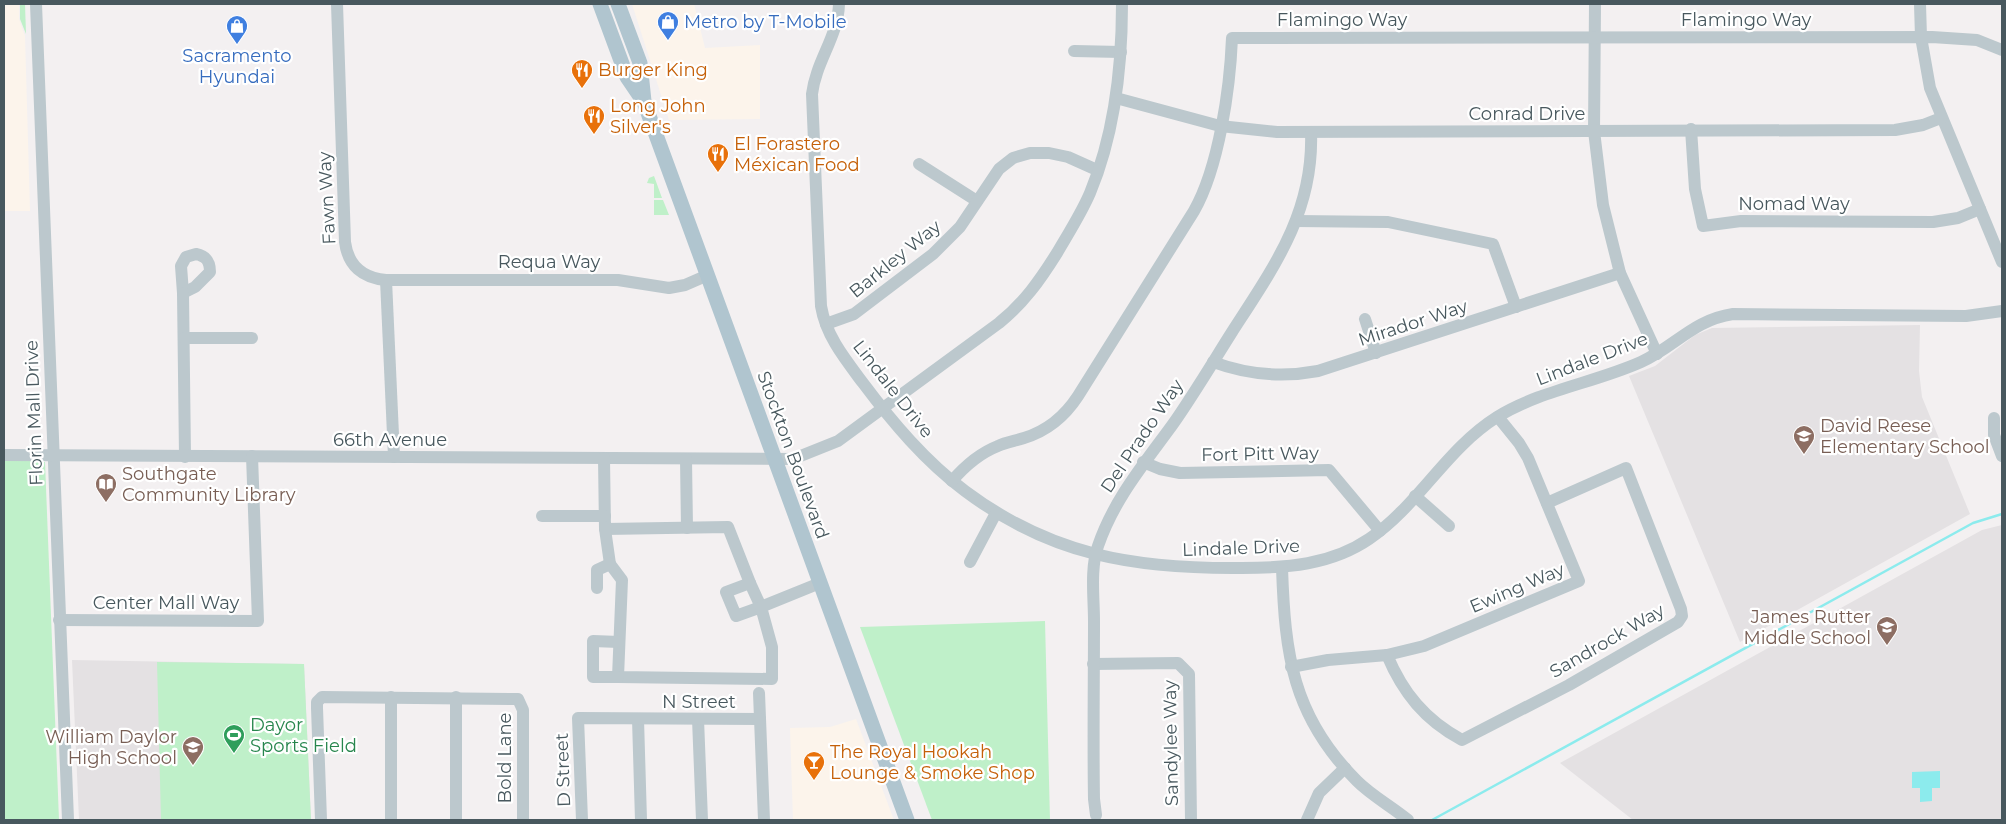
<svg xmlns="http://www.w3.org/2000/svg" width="2006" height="824" font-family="Montserrat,sans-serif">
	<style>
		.commercial { fill: #fcf4eb }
		.education { fill: #e4e1e3 }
		.green { fill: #bff0c9 }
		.water { fill: #8cebed }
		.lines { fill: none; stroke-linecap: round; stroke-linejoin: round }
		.stream { stroke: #8cebed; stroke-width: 2.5 }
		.minor { stroke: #bcc8cd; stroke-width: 12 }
		.major { stroke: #b0c5cf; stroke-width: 15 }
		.labels { text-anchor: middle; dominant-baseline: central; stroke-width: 4.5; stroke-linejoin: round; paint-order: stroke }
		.street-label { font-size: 18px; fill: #48585e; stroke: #fff }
		.shop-label { font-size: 18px; fill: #366cbe; stroke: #fff; text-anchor: start }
		.food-label { font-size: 18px; fill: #c56008; stroke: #fff; text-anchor: start }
		.education-label { font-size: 18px; fill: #785e54; stroke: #fff; text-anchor: start }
		.leisure-label { font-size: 18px; fill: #27864d; stroke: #fff; text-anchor: start }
	</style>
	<rect width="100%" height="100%" fill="#f3f0f1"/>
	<g class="commercial">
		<path d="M4,4H19V19L25,36L30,211H4Z"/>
		<path d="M632,4H694L705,48L760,45V119L669,120Z"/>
		<path d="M856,719L894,820H793L790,728L830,727Z"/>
	</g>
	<g class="education">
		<path d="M1920,325L1919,371L1922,397L1970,514L1740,642L1629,376L1655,366L1695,335L1712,328Z"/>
		<path d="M2002,525V820H1633L1560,763L1982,530Z"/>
		<path d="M72,660L304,664L311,820H79Z"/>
	</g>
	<g class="green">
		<path d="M20,4H25L26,34L20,19Z"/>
		<path d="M654,176L662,198H654V184L647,183L649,178Z"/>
		<path d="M654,200H663L669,215H654Z"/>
		<path d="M4,459L45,462L59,820H4Z"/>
		<path d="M1045,621L1050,820H932L860,627Z"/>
		<path d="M157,662L304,664L311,820H161Z"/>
	</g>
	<path class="water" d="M1940,771V788H1932V801L1920,802V788H1912V772Z"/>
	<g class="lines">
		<path class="stream" d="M1432,820L1973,523L2002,514"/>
		<g class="minor">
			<path d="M36,4L68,820"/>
			<path d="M337,4L345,242C348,266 363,278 386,280H618L669,288L685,285L708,275"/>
			<path d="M839,4C838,37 816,61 812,94L821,306C826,336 845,359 863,383C893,423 925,461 965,491C1052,556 1136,569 1242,568C1286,568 1331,565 1369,539C1418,506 1446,449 1497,417C1541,390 1594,383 1641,362C1676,346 1693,320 1733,314L1966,316L2002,311"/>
			<path d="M1595,4L1594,131L1603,205L1620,273L1657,354"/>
			<path d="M1920,4L1921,37L1930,88L2002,262"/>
			<path d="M1074,51L1121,52"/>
			<path d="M1116,98L1220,126L1277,132L1895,130L1923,125L1941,118"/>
			<path d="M1691,129L1695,189L1703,226L1741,221L1933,222L1958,218L1980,209"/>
			<path d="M919,164L977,201"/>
			<path d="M1296,221L1388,222L1493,244L1516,307"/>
			<path d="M196,254C206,256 210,261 210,272L195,287L183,293L181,266L186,257Z"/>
			<path d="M386,280L394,457"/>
			<path d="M183,293L185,457"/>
			<path d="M1365,319L1376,353"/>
			<path d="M826,324L854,314L933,254L960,227L999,169L1013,158L1030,153H1049L1068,157L1097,170"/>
			<path d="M184,338H252"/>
			<path d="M1213,362C1248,375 1281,378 1318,371L1620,273"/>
			<path d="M1994,418V435L2002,456"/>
			<path d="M4,455L793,459L838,441L999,323C1024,303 1040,280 1057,253C1068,234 1081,214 1090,193C1115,133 1122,68 1122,4"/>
			<path d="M604,458L605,529L728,527L750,583"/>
			<path d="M686,459L687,528"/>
			<path d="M1143,462L1160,469L1180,473L1329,470L1380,531"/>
			<path d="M952,481C964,467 980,453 998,446C1006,442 1015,441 1024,438C1047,431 1065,416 1078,396L1194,211C1219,167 1230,88 1232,38L1932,37L1977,40L2002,50"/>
			<path d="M1415,496L1449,526"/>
			<path d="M542,516H605"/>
			<path d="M605,529L610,564"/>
			<path d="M970,562L996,513"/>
			<path d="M1282,568C1285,654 1292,716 1357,781C1372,796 1391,806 1408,820"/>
			<path d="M750,583L761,607L736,616L726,592Z"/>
			<path d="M597,588V570L610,564L622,580L618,677L772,679V647L761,607L820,583"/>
			<path d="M59,620L258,621L252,456"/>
			<path d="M1387,655C1403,693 1425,720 1462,740L1569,685L1678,622L1682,616L1681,609L1626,468L1547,503"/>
			<path d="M1093,664L1178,663L1189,674L1191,820"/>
			<path d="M1291,667L1328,660L1387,655L1424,646L1579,581L1528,458L1519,443L1498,417"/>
			<path d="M618,677H593V641L619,642"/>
			<path d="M759,693L764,820"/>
			<path d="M638,719L641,820"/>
			<path d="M698,719L702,820"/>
			<path d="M1096,815L1094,799C1093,740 1094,681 1094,621C1094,598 1090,568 1098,546C1114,499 1144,464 1173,424C1194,394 1213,362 1232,332C1274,267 1314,212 1311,132"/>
			<path d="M321,820L317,708V702L322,697L518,699L523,710V820"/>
			<path d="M391,820V697"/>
			<path d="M456,820V697"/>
			<path d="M582,820L578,718L760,719"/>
			<path d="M1307,820L1319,793L1345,768"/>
		</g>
		<g class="major">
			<path d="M600,4L627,77L644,102L907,820"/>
			<path d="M618,4L640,63L644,101"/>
		</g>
	</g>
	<defs>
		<g id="shop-pin" transform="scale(1.125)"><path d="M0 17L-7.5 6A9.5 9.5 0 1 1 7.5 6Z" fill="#3f7fe0" stroke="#fff"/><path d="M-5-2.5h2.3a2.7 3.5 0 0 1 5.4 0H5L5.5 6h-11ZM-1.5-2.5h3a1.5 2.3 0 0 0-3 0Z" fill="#fff"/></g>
		<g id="restaurant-pin" transform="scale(1.125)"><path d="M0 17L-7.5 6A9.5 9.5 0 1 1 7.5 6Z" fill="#e8710a" stroke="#fff"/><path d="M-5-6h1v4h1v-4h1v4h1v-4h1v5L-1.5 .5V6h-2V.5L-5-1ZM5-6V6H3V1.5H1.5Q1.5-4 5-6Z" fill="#fff"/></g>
		<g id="school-pin" transform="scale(1.125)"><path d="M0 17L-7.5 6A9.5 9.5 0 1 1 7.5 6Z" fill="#8d6e63" stroke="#fff"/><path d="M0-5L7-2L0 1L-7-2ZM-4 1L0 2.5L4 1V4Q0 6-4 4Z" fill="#fff"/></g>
		<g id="library-pin" transform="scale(1.125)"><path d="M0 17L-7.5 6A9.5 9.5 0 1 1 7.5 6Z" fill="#8d6e63" stroke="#fff"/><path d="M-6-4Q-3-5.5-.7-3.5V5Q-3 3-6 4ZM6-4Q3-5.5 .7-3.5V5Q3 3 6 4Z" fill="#fff"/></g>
		<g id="stadium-pin" transform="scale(1.125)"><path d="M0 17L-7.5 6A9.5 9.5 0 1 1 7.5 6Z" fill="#2e9e5b" stroke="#fff"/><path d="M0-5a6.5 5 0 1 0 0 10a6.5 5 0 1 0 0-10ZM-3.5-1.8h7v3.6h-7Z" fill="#fff"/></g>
		<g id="bar-pin" transform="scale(1.125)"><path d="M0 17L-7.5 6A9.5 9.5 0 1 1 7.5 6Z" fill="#e8710a" stroke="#fff"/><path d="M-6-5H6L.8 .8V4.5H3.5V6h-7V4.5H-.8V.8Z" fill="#fff"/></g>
	</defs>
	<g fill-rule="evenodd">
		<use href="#shop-pin" x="668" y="22"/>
		<use href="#shop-pin" x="237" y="26"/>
		<use href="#restaurant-pin" x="582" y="70"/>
		<use href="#restaurant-pin" x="594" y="116"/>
		<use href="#restaurant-pin" x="718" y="154"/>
		<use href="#school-pin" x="1804" y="436"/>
		<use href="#library-pin" x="106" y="484"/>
		<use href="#school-pin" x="1887" y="627"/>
		<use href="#stadium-pin" x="234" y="735"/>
		<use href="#school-pin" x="193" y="747"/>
		<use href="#bar-pin" x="814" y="762"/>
	</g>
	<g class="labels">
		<g class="street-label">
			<text x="1342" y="20">Flamingo Way</text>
			<text x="1746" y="20">Flamingo Way</text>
			<text x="1527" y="114">Conrad Drive</text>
			<text transform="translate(327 198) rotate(-93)">Fawn Way</text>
			<text x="1794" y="204">Nomad Way</text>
			<text transform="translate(895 259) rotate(-39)">Barkley Way</text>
			<text x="549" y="262">Requa Way</text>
			<text transform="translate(1413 323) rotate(-18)">Mirador Way</text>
			<text transform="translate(1592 359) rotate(-21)">Lindale Drive</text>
			<text transform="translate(893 389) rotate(52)">Lindale Drive</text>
			<text transform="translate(34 413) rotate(-92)">Florin Mall Drive</text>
			<text transform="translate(1142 436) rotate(-56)">Del Prado Way</text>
			<text x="390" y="440">66th Avenue</text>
			<text transform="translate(1260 454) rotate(-1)">Fort Pitt Way</text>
			<text transform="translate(793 455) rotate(70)">Stockton Boulevard</text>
			<text transform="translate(1241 548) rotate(-2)">Lindale Drive</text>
			<text transform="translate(1517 588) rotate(-23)">Ewing Way</text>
			<text x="166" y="603">Center Mall Way</text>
			<text transform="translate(1607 641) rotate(-30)">Sandrock Way</text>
			<text x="699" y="702">N Street</text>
			<text transform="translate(1171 743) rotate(-91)">Sandylee Way</text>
			<text transform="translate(505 758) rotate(-90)">Bold Lane</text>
			<text transform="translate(563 770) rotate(-92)">D Street</text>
		</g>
		<g class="shop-label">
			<text x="684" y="22">Metro by T-Mobile</text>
			<text x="237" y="56" text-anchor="middle">Sacramento<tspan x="237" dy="21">Hyundai</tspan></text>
		</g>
		<g class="food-label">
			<text x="598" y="70">Burger King</text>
			<text x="610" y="106">Long John<tspan x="610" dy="21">Silver's</tspan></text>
			<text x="734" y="144">El Forastero<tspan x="734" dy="21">Méxican Food</tspan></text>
			<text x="830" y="752">The Royal Hookah<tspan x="830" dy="21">Lounge &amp; Smoke Shop</tspan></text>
		</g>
		<g class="education-label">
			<text x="1820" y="426">David Reese<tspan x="1820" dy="21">Elementary School</tspan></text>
			<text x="122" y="474">Southgate<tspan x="122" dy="21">Community Library</tspan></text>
			<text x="1871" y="617" text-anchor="end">James Rutter<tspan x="1871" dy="21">Middle School</tspan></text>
			<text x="177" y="737" text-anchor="end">William Daylor<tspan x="177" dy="21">High School</tspan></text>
		</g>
		<g class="leisure-label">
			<text x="250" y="725">Dayor<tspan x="250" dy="21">Sports Field</tspan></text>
		</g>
	</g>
	<rect width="2006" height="824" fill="none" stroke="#48585e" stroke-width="10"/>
</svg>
